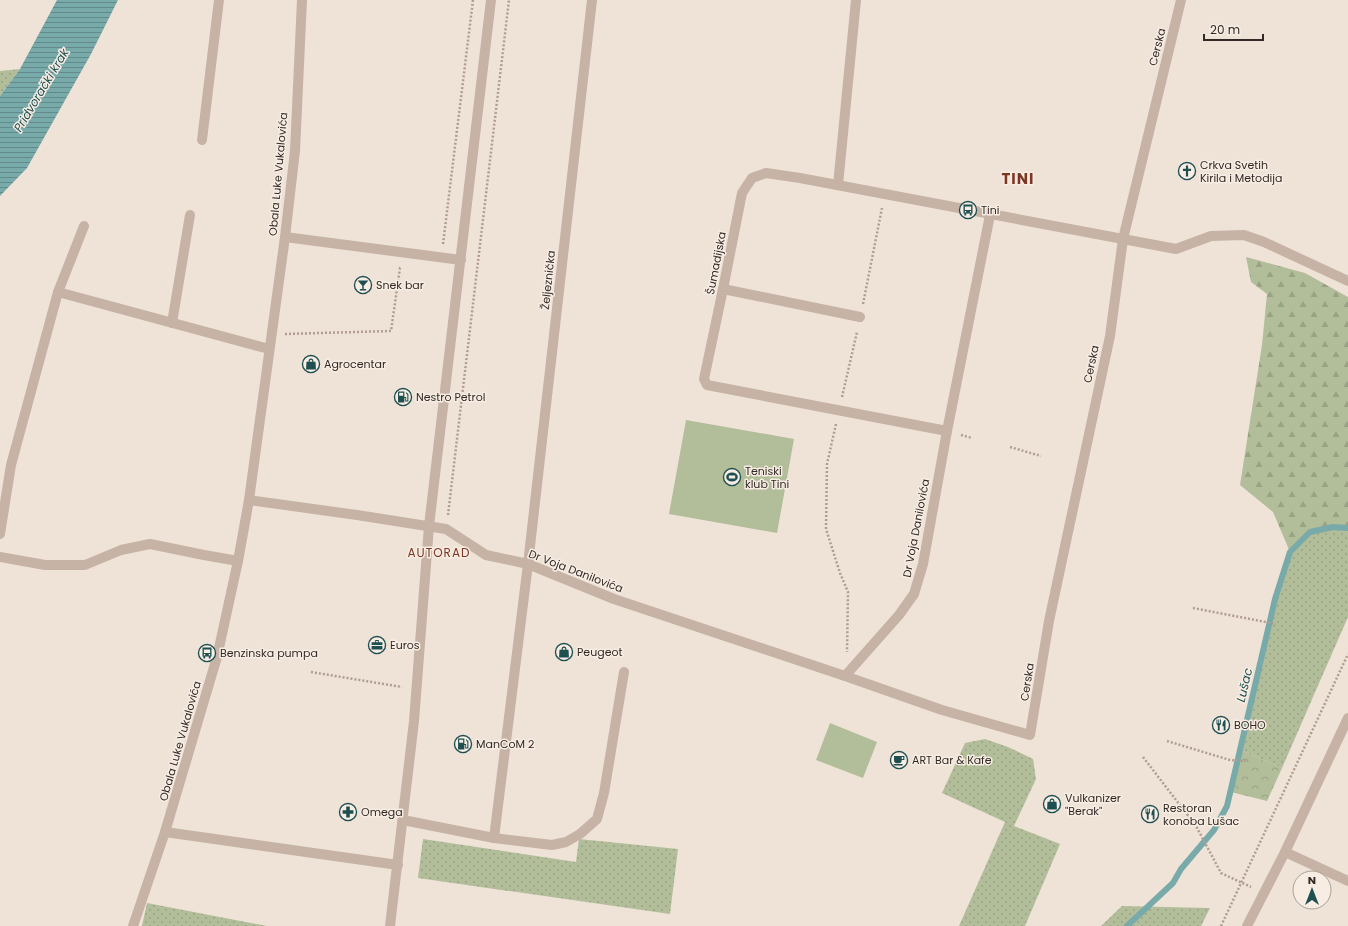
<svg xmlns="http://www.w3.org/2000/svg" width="1348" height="926" font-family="Poppins,sans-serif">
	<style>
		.grass { fill: url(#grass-dots) }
		.forest { fill: url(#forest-firs) }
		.park { fill: url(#park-crowns) }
		.pitch { fill: #b2bd99 }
		.water { fill: url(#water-rules) }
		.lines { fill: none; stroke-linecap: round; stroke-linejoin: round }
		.stream { stroke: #78aaaa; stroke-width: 6 }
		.path { stroke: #b19d8f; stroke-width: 2.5; stroke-dasharray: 2 2; stroke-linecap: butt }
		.minor { stroke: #c6b3a5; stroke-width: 10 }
		.labels { text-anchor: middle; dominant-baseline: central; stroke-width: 3; stroke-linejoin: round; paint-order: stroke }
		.street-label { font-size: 11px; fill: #322926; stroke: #f7ede3 }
		.poi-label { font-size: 11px; fill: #322926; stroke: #f7ede3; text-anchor: start }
		.water-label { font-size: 12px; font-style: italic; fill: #1e4f51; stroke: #f7ede3 }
		.neighbourhood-label { font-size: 12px; letter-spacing: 1px; fill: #7c3624; stroke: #f7ede3 }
		.district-label { font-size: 15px; font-weight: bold; letter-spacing: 1px; fill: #7c3624; stroke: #f7ede3 }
	</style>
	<defs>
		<pattern id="grass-dots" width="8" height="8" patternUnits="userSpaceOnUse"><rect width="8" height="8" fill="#b2bd99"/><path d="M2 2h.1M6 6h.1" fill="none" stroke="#9aa284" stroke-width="1.8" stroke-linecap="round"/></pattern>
		<pattern id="forest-firs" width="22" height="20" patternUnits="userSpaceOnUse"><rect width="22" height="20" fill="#b2bd99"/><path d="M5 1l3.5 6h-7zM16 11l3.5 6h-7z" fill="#9aa284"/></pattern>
		<pattern id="park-crowns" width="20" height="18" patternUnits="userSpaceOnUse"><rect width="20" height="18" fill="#b2bd99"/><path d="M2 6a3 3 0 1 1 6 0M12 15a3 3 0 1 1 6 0" fill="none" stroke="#9aa284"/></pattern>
		<pattern id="water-rules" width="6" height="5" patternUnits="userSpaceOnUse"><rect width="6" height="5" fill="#78aaaa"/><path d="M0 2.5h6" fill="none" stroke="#638a8a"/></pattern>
	</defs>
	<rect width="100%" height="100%" fill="#efe3d8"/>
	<g class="grass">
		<path d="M20,69L0,96V71Z"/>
		<path d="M1333,527L1348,528V617L1282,768L1240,750L1275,599L1290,552L1310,532Z"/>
		<path d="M985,739L1008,747L1033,759L1036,779L1014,826L1060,844L1025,926H959L1005,822L942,793L965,743Z"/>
		<path d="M423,839L576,862L579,839L678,849L670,914L418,878Z"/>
		<path d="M147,903L267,926H142Z"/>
		<path d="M1122,906L1210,908L1201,926H1101Z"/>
	</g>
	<path class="forest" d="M1246,257L1305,273L1348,297V528L1333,527L1310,532L1290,552L1273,512L1240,485L1262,345L1267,294L1251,282Z"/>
	<path class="park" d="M1240,750L1282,768L1267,801L1231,792Z"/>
	<g class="pitch">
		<path d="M686,420L794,439L777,533L669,514Z"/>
		<path d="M830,723L877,742L863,778L816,760Z"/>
	</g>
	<path class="water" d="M57,0H118L91,54L27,168L0,196V96L20,69Z"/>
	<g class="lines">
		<path class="stream" d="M1127,926L1173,883L1181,869L1214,830L1227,806L1275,599L1290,552L1310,532L1333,527L1348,528"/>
		<g class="path">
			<path d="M443,244L473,0"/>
			<path d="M863,304L882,208"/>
			<path d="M285,334L391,331L400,268H402"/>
			<path d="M842,397L857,332"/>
			<path d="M836,424L827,464L826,529L840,573L848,592L847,652"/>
			<path d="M961,435L972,438"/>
			<path d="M1010,447L1041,456"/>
			<path d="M448,515L509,0"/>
			<path d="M1193,608L1276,624"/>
			<path d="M311,672L402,687"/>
			<path d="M1167,741L1230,760L1247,761"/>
			<path d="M1143,757L1196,826L1221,873L1251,887"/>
			<path d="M1221,926L1348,654"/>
		</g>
		<g class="minor">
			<path d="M202,140L219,0"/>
			<path d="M838,185L856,0"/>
			<path d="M285,237L461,260"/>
			<path d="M723,289L860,317"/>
			<path d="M58,292L269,349"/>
			<path d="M172,323L190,215"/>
			<path d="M947,431L707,385L704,379L723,289L742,193L752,178L766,173L800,178L1176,249L1211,236L1244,235L1264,242L1348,281"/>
			<path d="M249,500L357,515L446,529L486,555L528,564L614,599L845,676L942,710L1030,735L1049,621L1110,336L1123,239L1181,0"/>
			<path d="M0,534L11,465L58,292L84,226"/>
			<path d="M0,557L45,565H85L121,550L150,544L204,555L238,561"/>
			<path d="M845,676L899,615L914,594L923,564L947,431L990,215"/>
			<path d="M403,820L494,838L552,845L566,842L580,834L597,819L604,793L624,672"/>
			<path d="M165,832L398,865"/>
			<path d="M494,838L528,564L592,0"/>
			<path d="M1285,852L1348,881"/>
			<path d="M133,926L165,832L217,657L238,561L249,500L285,237L295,151L302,0"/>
			<path d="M390,926L414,721L429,526L491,0"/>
			<path d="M1247,926L1285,852L1348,718"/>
		</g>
	</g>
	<defs>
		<g id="church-ring" transform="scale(0.9)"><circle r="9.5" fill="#f7ede3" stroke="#1e4f51" stroke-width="1.5"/><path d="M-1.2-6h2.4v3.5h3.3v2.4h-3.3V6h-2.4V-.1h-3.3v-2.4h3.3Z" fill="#1e4f51"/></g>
		<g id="bus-ring" transform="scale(0.9)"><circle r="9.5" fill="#f7ede3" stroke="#1e4f51" stroke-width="1.5"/><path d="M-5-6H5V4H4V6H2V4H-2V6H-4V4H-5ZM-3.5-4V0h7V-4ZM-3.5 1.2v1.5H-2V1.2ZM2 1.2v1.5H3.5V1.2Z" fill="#1e4f51"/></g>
		<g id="bar-ring" transform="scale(0.9)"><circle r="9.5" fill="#f7ede3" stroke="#1e4f51" stroke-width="1.5"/><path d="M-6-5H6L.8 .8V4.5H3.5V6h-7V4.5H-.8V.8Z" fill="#1e4f51"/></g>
		<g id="shop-ring" transform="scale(0.9)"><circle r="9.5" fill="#f7ede3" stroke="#1e4f51" stroke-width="1.5"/><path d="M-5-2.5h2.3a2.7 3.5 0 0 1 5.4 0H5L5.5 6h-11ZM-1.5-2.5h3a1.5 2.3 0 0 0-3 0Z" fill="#1e4f51"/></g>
		<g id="fuel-ring" transform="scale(0.9)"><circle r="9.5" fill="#f7ede3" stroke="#1e4f51" stroke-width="1.5"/><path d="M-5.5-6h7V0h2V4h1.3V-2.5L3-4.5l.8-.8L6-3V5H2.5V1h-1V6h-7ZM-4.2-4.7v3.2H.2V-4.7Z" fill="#1e4f51"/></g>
		<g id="stadium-ring" transform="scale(0.9)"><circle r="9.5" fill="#f7ede3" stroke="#1e4f51" stroke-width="1.5"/><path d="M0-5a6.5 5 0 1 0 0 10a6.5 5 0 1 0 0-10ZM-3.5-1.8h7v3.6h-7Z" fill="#1e4f51"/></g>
		<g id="office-ring" transform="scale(0.9)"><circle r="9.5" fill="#f7ede3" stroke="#1e4f51" stroke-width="1.5"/><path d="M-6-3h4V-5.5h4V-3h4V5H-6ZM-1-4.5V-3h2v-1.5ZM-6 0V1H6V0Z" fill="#1e4f51"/></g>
		<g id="restaurant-ring" transform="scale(0.9)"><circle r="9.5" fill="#f7ede3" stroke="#1e4f51" stroke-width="1.5"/><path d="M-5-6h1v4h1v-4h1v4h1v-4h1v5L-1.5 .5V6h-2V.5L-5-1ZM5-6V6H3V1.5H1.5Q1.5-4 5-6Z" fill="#1e4f51"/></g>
		<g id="cafe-ring" transform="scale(0.9)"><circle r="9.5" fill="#f7ede3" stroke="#1e4f51" stroke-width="1.5"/><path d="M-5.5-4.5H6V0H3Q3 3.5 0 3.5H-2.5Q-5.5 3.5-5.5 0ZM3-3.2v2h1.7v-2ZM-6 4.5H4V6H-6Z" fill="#1e4f51"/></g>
		<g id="pharmacy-ring" transform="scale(0.9)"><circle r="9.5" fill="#f7ede3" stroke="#1e4f51" stroke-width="1.5"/><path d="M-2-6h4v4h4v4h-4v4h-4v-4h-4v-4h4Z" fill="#1e4f51"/></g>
	</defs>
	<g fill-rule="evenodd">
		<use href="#church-ring" x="1187" y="171"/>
		<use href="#bus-ring" x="968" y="210"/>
		<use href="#bar-ring" x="363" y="285"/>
		<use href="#shop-ring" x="311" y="364"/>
		<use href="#fuel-ring" x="403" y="397"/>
		<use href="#stadium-ring" x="732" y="477"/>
		<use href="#office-ring" x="377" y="645"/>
		<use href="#shop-ring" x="564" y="652"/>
		<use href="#bus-ring" x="207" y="653"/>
		<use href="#restaurant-ring" x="1221" y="725"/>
		<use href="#fuel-ring" x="463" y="744"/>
		<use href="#cafe-ring" x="899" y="760"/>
		<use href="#shop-ring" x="1052" y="804"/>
		<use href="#pharmacy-ring" x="348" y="812"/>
		<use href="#restaurant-ring" x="1150" y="814"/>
	</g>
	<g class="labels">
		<g class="street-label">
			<text transform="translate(1157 47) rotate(-76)">Cerska</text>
			<text transform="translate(278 174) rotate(-85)">Obala Luke Vukalovića</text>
			<text transform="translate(716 263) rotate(-79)">Šumadijska</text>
			<text transform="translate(548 280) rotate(-84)">Željeznička</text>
			<text transform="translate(1091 364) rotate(-78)">Cerska</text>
			<text transform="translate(916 528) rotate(-79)">Dr Voja Danilovića</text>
			<text transform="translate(576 571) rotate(21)">Dr Voja Danilovića</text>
			<text transform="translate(1027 682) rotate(-81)">Cerska</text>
			<text transform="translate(180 741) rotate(-74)">Obala Luke Vukalovića</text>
		</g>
		<g class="poi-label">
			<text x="1200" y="165">Crkva Svetih<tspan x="1200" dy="13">Kirila i Metodija</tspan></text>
			<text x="981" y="210">Tini</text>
			<text x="376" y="285">Snek bar</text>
			<text x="324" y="364">Agrocentar</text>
			<text x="416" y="397">Nestro Petrol</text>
			<text x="745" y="471">Teniski<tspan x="745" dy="13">klub Tini</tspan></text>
			<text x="390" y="645">Euros</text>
			<text x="577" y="652">Peugeot</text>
			<text x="220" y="653">Benzinska pumpa</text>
			<text x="1234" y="725">BOHO</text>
			<text x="476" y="744">ManCoM 2</text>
			<text x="912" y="760">ART Bar &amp; Кafe</text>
			<text x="1065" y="798">Vulkanizer<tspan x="1065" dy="13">"Berak"</tspan></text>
			<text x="1163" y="808">Restoran<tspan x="1163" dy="13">konoba Lušac</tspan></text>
			<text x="361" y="812">Omega</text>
		</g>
		<g class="water-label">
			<text transform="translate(41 90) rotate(-59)">Pridvorački krak</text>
			<text transform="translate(1244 685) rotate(-77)">Lušac</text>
		</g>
		<g class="neighbourhood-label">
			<text x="439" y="552">AUTORAD</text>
		</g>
		<g class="district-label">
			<text x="1018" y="178">TINI</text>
		</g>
	</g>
	<g transform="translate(1312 890)"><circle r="19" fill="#f7ede3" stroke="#a89f97"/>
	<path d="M0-3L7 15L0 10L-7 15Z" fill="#1e4f51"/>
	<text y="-6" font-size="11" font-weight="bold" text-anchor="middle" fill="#322926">N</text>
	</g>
	<path d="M1204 34v6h59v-6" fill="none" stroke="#322926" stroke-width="2"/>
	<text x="1210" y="34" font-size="12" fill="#322926" stroke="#f7ede3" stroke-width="3" paint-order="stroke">20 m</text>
</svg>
